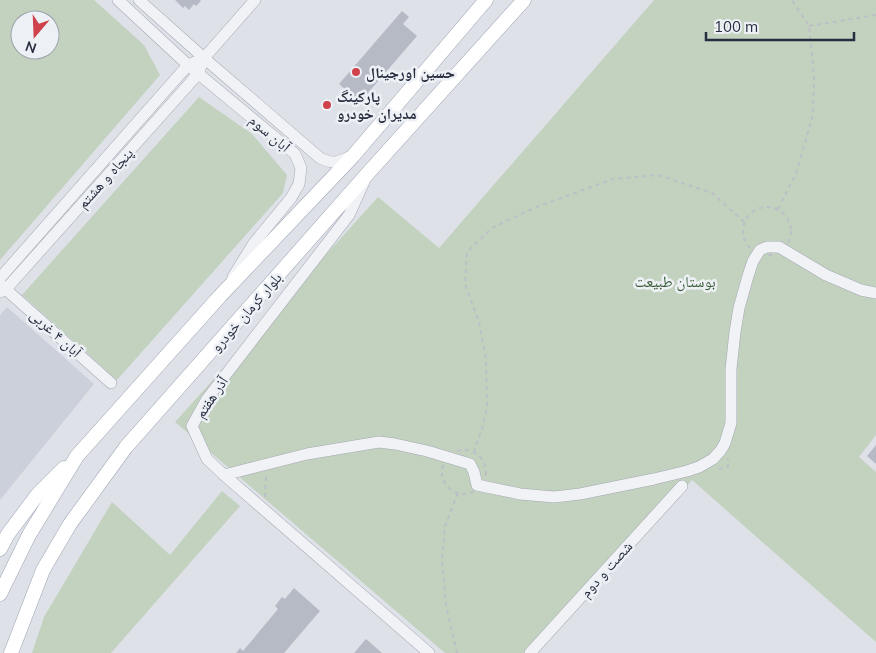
<svg xmlns="http://www.w3.org/2000/svg" width="876" height="653" font-family="Mulish,'Noto Naskh Arabic',sans-serif">
	<style>
		.built { fill: #ccd0da }
		.green { fill: #c2d2bf; fill-rule: evenodd }
		.building { fill: #b5bac5 }
		.lines { fill: none; stroke-linecap: round; stroke-linejoin: round }
		.minor-casing { stroke: #a3a8b2; stroke-width: 12 }
		.major-casing { stroke: #9da4b4; stroke-width: 15 }
		.path { stroke: #bcbfc6; stroke-width: 2; stroke-dasharray: 4 4; stroke-linecap: butt }
		.minor { stroke: #f1f2f6; stroke-width: 11 }
		.major { stroke: #fff; stroke-width: 14 }
		.poi-dot { fill: #cf414b; stroke: #edf0f5; stroke-width: 2 }
		.labels { text-anchor: middle; dominant-baseline: central; stroke-width: 5; stroke-linejoin: round; paint-order: stroke }
		.poi-label { font-size: 15px; font-weight: bold; fill: #272e3f; stroke: #edf0f5; text-anchor: start }
		.street-label { font-size: 15px; fill: #272e3f; stroke: #edf0f5 }
		.park-label { font-size: 15px; fill: #385b34; stroke: #edf0f5 }
	</style>
	<rect width="100%" height="100%" fill="#dee1e8"/>
	<path class="built" d="M7,307L94,384L0,500V315Z"/>
	<g class="green">
		<path d="M0,0H94L144,45L160,75L0,260ZM20,20H50V50H20Z"/>
		<path d="M654,0H876V435L859,457L876,472V642L692,480L538,653H445L175,422L378,197L439,248Z"/>
		<path d="M199,97L252,134L287,175L283,193L117,380L22,295Z"/>
		<path d="M222,491L240,506L111,653H32L44,617L112,502L170,555Z"/>
	</g>
	<g class="building">
		<path d="M175,0H200L201,1L196,6L194,4L189,10L185,6L183,8Z"/>
		<path d="M402,11L409,17L403,24L417,36L360,102L339,84Z"/>
		<path d="M876,445V464L867,456Z"/>
		<path d="M294,588L320,611L284,653H236L240,648L243,651L278,609L275,606L282,597L285,599Z"/>
		<path d="M366,639L382,653H354Z"/>
	</g>
	<g class="lines">
		<g class="minor-casing">
			<g id="minor">
				<path d="M118,0L188,65L295,154L301,168L299,184L291,198L254,243L233,277"/>
				<path d="M139,0L204,58L320,158C334,165 338,162 351,156"/>
				<path d="M364,182L349,215L207,399L192,426L207,459L224,475L429,653"/>
				<path d="M0,278L188,65L195,62"/>
				<path d="M1,285L111,383"/>
				<path d="M0,292L6,289L198,74L204,58L255,0"/>
				<path d="M224,475L307,454L379,442L395,444L427,451L470,464L474,472L477,485L520,494L554,497L580,494L654,479L687,471L699,467L713,459L721,450L725,443L731,423V369L735,332L739,308L748,276L753,261L760,250L767,247H779L826,275L861,290L876,293"/>
				<path d="M530,653L682,486"/>
			</g>
		</g>
		<g class="major-casing">
			<g id="major">
				<path d="M0,549L8,534L38,494L64,468"/>
				<path d="M0,594L29,535L77,456L220,296L353,156L486,0"/>
				<path d="M11,653L43,570L70,524L126,447L369,172L524,0"/>
			</g>
		</g>
		<g class="path">
			<path d="M809,26L876,15"/>
			<circle cx="767" cy="231" r="24"/>
			<path d="M778,209L796,174L813,115L814,76L809,26L792,0"/>
			<circle cx="464" cy="472" r="22"/>
			<path d="M474,452L483,426L487,407L486,359L479,322L465,284L467,252L492,228L534,208L613,179L658,175L712,193L744,222"/>
			<path d="M719,469L728,467V458"/>
			<path d="M265,497L266,475"/>
			<path d="M457,653L446,605L442,560L445,526L458,493"/>
		</g>
		<use href="#minor" class="minor"/>
		<use href="#major" class="major"/>
	</g>
	<g class="poi-dot">
		<circle cx="356" cy="72" r="5"/>
		<circle cx="327" cy="105" r="5"/>
	</g>
	<g class="labels">
		<g class="poi-label">
			<text x="366" y="72">حسین اورجینال</text>
			<text x="337" y="96">پارکینگ<tspan x="337" dy="17">مدیران خودرو</tspan></text>
		</g>
		<g class="street-label">
			<text transform="translate(270 133) rotate(40)">آبان سوم</text>
			<text transform="translate(105 178) rotate(-48)">پنجاه و هشتم</text>
			<text transform="translate(246 312) rotate(-49)">بلوار کرمان خودرو</text>
			<text transform="translate(56 333) rotate(42)">آبان ۴ غربی</text>
			<text transform="translate(211 397) rotate(-56)">آذر هفتم</text>
			<text transform="translate(606 569) rotate(-48)">شصت و دوم</text>
		</g>
		<g class="park-label">
			<text x="675" y="281">بوستان طبیعت</text>
		</g>
	</g>
	<g transform="translate(35 35) rotate(199)"><circle r="24" fill="#edf0f5" stroke="#9ea2ac"/>
	<path d="M0-4L9 19L0 12L-9 19Z" fill="#cf414b"/>
	<text y="-8" font-size="14" font-weight="bold" text-anchor="middle" fill="#272e3f">N</text>
	</g>
	<path d="M706 32v8h148v-8" fill="none" stroke="#272e3f" stroke-width="2.5"/>
	<text x="714" y="32" font-size="15" fill="#272e3f" stroke="#edf0f5" stroke-width="4" paint-order="stroke">100 m</text>
</svg>
